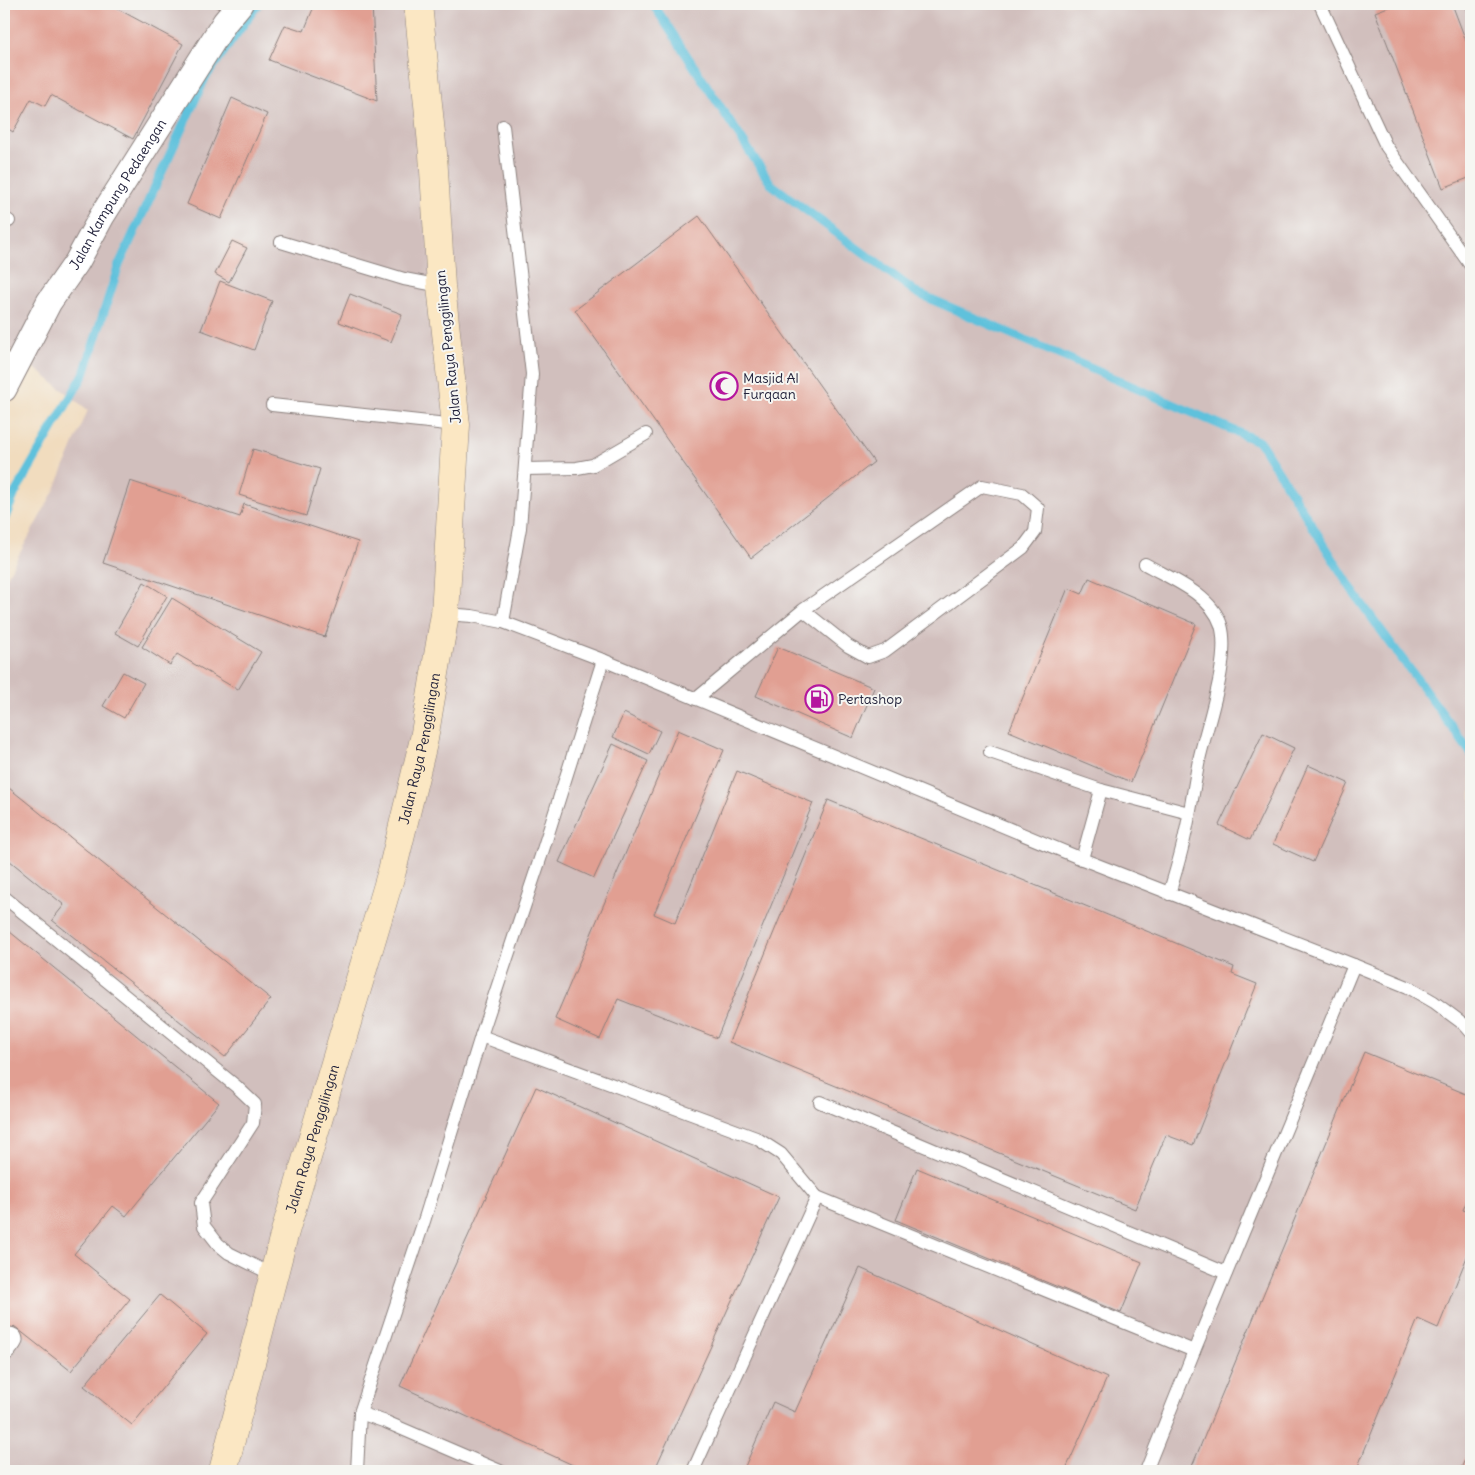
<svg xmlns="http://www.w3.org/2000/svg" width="1475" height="1475" font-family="Delius,sans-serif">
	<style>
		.industrial { fill: #d1bfbd }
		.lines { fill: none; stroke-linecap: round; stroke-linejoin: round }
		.stream { stroke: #5ec1dc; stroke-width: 9 }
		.building { fill: #e19f92 }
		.lane-casing { stroke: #8a7f7c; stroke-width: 14 }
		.street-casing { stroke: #8a7f7c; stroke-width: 27 }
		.secondary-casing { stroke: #8a7f7c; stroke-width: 29 }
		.lane { stroke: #fff; stroke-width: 12 }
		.street { stroke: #fff; stroke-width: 25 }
		.secondary { stroke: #fbe7c3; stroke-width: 28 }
		.labels { text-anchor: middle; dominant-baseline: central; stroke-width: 4; stroke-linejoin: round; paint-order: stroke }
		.street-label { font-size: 14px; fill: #22223b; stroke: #f6f6f2 }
		.poi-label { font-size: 14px; fill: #22223b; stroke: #f6f6f2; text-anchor: start }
	</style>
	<rect width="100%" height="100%" fill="#f6f6f2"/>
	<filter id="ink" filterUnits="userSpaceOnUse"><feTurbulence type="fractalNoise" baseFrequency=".02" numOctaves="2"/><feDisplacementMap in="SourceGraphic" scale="10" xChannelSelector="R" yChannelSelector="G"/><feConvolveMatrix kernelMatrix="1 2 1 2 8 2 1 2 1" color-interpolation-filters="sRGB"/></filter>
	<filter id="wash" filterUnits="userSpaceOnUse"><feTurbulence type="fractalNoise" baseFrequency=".0096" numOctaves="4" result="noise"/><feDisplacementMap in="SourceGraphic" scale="20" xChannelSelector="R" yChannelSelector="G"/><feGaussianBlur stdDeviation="1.12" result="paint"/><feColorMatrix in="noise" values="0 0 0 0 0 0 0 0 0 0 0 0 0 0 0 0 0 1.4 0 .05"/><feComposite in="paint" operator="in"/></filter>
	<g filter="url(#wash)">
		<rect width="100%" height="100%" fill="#f1dcbe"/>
		<path class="industrial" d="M4,4H1471V1471H4V582L55,489L88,410L4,344Z"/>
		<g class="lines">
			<g class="stream">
				<path d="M653,4L771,184L917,293L1260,442L1356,596L1471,753"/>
				<path d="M4,520L15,493L84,374L119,265L205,78L258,4"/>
			</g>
		</g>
		<g id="blocks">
			<g class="building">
				<path d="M4,4H119L116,8L183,44L133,139L51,95L45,106L31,99L13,132L4,126Z"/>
				<path d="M210,4H232L227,13Z"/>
				<path d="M315,4H372L377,101L269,60L285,25L304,31Z"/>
				<path d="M1396,4H1452L1471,54V177L1443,188L1375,12Z"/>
				<path d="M1465,4H1471V21Z"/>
				<path d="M232,98L267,114L221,219L187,204Z"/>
				<path d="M699,216L874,462L751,558L575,310Z"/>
				<path d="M232,241L247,248L229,282L215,274Z"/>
				<path d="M220,281L272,301L254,350L201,330Z"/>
				<path d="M350,294L402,314L391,342L339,322Z"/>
				<path d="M253,449L320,469L306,516L239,495Z"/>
				<path d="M130,481L240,517L244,504L358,542L325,637L103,563Z"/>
				<path d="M1089,578L1196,624L1131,782L1009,731L1068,588L1082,594Z"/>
				<path d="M144,582L167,596L138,646L115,633Z"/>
				<path d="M172,598L261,652L238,690L177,654L170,665L142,647Z"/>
				<path d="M778,647L874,688L853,738L756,696Z"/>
				<path d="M123,672L144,683L124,718L103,706Z"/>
				<path d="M624,713L660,731L649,754L613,737Z"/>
				<path d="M678,730L724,750L654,914L675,923L737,771L813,803L717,1038L618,999L600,1039L555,1019Z"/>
				<path d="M1263,733L1294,748L1250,840L1219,825Z"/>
				<path d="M613,744L648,761L594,878L559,862Z"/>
				<path d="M1308,765L1348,783L1313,862L1273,844Z"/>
				<path d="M4,784L271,999L225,1057L52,920L64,905L4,856Z"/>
				<path d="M828,800L1234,967L1232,974L1257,984L1193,1145L1166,1135L1135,1209L729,1042Z"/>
				<path d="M4,927L219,1103L126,1216L113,1206L74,1254L130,1299L71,1371L14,1326L4,1339Z"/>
				<path d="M1364,1052L1471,1096V1190L1463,1210L1471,1213V1247L1438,1328L1418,1319L1356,1471H1190Z"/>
				<path d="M536,1087L779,1197L654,1471H586L400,1386Z"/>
				<path d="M917,1168L1142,1262L1121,1313L896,1220Z"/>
				<path d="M860,1268L1107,1378L1065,1471H743L773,1402L795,1412Z"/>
				<path d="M160,1295L207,1334L132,1425L84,1386Z"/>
				<path d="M1471,1445V1471H1460Z"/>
			</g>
		</g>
	</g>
	<g filter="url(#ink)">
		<use href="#blocks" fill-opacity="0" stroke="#8a7f7c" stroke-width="1"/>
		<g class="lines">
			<g class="lane-casing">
				<g id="lane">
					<path d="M1320,4L1386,146L1471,266"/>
					<path d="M4,218L9,221"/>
					<path d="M281,242L404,279L441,286"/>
					<path d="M272,405L456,425"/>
					<path d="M525,469L577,468L593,465L646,434"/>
					<path d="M1145,564C1171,579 1211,594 1221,625C1231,659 1207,724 1199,760C1194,785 1191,810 1185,835C1181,855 1175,874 1169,894"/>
					<path d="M445,614L472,616L503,622L603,660L1082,859L1354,965L1408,987L1434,1002L1465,1025L1471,1032"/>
					<path d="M503,622L520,528L532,374L503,126"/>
					<path d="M696,699L803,610L982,486L1022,494L1038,508L1035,532L1023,548L885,651L868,657L848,646L803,610"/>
					<path d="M990,752L1101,790L1082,859"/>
					<path d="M1101,790L1189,813"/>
					<path d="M4,897L237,1087L255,1104L253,1123L201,1203L204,1226L218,1244L229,1253L273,1275"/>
					<path d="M481,1036L541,856L603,660"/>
					<path d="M820,1102L1226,1273"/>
					<path d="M357,1471L360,1413"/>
					<path d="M500,1471L386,1422L360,1413L425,1218L481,1036L756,1138L781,1154L817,1197"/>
					<path d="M693,1471L817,1197L1194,1351"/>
					<path d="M1146,1471L1194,1351L1354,965"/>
				</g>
			</g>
			<g class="street-casing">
				<g id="street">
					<path id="s1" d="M4,389L49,302L77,262L102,216L225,22L240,4"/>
					<path d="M4,1348L10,1340"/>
				</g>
			</g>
			<g class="secondary-casing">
				<g id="secondary">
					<path id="s2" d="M223,1471L284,1235L392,871L424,739L445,614L456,425L441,286L433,154L418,4"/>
				</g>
			</g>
			<use href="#lane" class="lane"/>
			<use href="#street" class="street"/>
			<use href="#secondary" class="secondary"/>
		</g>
	</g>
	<defs>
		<g id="mosque-ring" transform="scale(1.4375)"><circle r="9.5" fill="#f6f6f2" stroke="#b5179e" stroke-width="1.5"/><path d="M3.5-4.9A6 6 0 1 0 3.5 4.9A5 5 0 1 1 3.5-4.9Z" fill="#b5179e"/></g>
		<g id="fuel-ring" transform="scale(1.4375)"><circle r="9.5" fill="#f6f6f2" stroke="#b5179e" stroke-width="1.5"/><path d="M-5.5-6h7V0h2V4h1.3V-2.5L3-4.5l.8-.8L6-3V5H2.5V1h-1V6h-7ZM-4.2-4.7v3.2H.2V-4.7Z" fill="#b5179e"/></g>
	</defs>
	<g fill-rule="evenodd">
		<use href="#mosque-ring" x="724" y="386"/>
		<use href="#fuel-ring" x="819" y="699"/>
	</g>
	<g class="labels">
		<g class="street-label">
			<text stroke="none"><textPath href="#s1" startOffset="226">Jalan Kampung Pedaengan</textPath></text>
			<text transform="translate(448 347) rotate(-96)">Jalan Raya Penggilingan</text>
			<text stroke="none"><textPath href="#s2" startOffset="749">Jalan Raya Penggilingan</textPath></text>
			<text stroke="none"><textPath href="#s2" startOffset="344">Jalan Raya Penggilingan</textPath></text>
		</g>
		<g class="poi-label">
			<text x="743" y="378">Masjid Al<tspan x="743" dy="16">Furqaan</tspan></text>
			<text x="838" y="699">Pertashop</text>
		</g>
	</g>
	<rect width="1475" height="1475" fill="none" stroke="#f6f6f2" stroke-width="20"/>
</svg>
